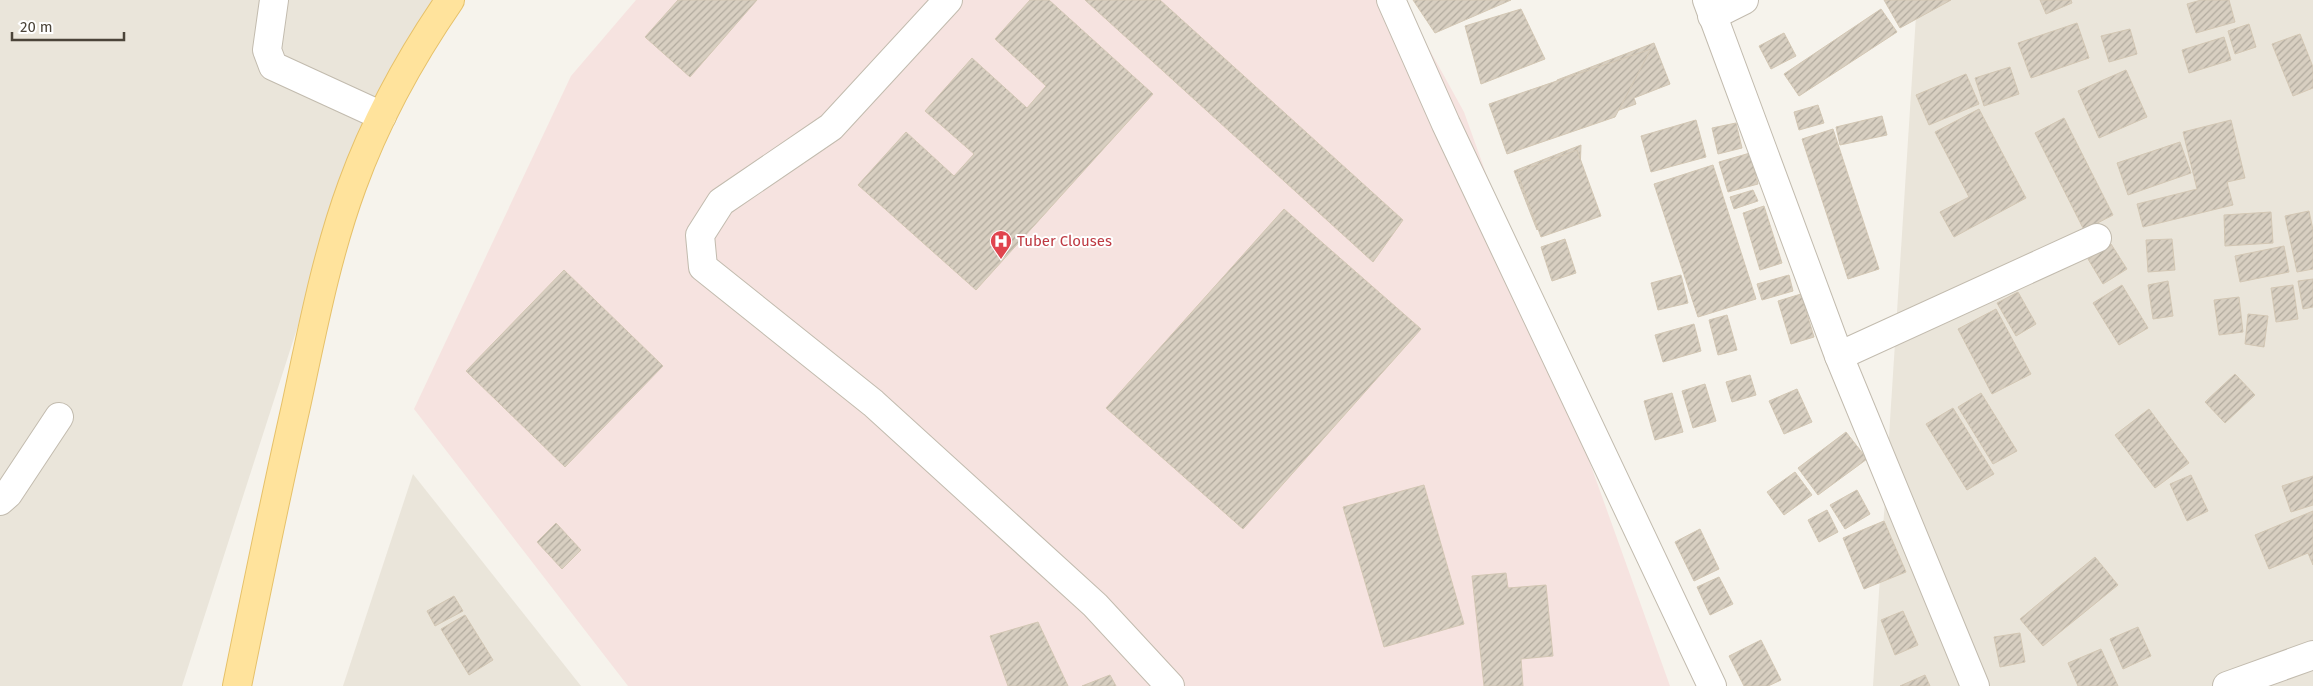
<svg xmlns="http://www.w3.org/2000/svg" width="2313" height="686" font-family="'Fira Sans',sans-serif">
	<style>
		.residential { fill: #eae5da }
		.medical { fill: #f6e3e0 }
		.building { fill: url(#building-hatch); stroke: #d3c7b4 }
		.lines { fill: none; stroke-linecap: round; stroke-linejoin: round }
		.minor-casing { stroke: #c2bbae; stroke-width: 30 }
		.major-casing { stroke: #e6c16a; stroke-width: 30 }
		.minor { stroke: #fff; stroke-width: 28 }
		.major { stroke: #ffe39c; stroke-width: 28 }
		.labels { text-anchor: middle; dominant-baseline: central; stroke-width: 4; stroke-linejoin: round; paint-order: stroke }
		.health-label { font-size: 15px; fill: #be3a42; stroke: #fff; text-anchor: start }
	</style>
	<defs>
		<pattern id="building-hatch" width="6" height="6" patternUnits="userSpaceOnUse" patternTransform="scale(1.25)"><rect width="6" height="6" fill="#d8cfc1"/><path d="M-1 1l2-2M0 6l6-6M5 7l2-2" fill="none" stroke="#b1aa9e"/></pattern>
	</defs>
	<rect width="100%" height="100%" fill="#f6f3ec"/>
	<g class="residential">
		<path d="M0,0H441L368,108L182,686H0Z"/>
		<path d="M1917,0H2313V686H1873Z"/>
		<path d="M413,474L581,686H343Z"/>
	</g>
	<path class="medical" d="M636,0H1402L1464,112L1670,686H628L414,409L571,76Z"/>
	<g class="building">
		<path d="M678,0H757L690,77L645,37Z"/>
		<path d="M1030,0H1049L1153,94L976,290L858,185L906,132L954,176L974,154L925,111L972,58L1027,108L1046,86L995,39Z"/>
		<path d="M1085,0H1160L1403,220L1373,262Z"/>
		<path d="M1413,0H1511L1435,33Z"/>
		<path d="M1884,0H1951L1900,28Z"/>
		<path d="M2040,0H2071L2072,3L2046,14Z"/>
		<path d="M2201,0H2229L2235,22L2196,33L2187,4Z"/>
		<path d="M1521,9L1545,59L1481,84L1465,26Z"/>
		<path d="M1881,9L1897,32L1799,96L1784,74Z"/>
		<path d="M2077,23L2089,58L2031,78L2018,43Z"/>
		<path d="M2249,24L2256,47L2235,54L2228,31Z"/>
		<path d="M2130,29L2137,54L2109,62L2101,36Z"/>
		<path d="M1784,33L1796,56L1771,69L1759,46Z"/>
		<path d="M2300,34L2313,67V88L2293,96L2272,44Z"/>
		<path d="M2224,37L2231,60L2189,73L2182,50Z"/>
		<path d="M1654,43L1670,84L1634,98L1636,104L1575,126L1557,80Z"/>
		<path d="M1651,49L1615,117L1507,154L1489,104Z"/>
		<path d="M2010,67L2019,94L1984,106L1975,78Z"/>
		<path d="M2126,70L2147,117L2099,138L2078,91Z"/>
		<path d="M1966,74L1979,104L1929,125L1916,95Z"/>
		<path d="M1818,105L1824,123L1799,130L1794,112Z"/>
		<path d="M1979,109L2026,198L1954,237L1940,212L1969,197L1935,132Z"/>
		<path d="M1882,116L1887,135L1840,145L1836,127Z"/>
		<path d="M2064,118L2113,215L2084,230L2035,133Z"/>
		<path d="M1696,120L1706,157L1651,172L1641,136Z"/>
		<path d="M2231,120L2245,178L2227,182L2233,205L2143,227L2137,204L2197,189L2183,132Z"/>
		<path d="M1736,123L1742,148L1718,154L1712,128Z"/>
		<path d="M1833,129L1879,269L1848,279L1802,139Z"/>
		<path d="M2180,142L2191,173L2128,195L2117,163Z"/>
		<path d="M1581,145L1580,172L1537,230L1514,171Z"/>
		<path d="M1577,150L1601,216L1541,237L1517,172Z"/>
		<path d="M1750,153L1758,184L1728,192L1719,162Z"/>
		<path d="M1713,165L1756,299L1698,317L1654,184Z"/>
		<path d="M1753,190L1758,201L1734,209L1730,197Z"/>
		<path d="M1764,206L1782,263L1760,270L1743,213Z"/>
		<path d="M1284,209L1421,329L1243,529L1106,408Z"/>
		<path d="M2309,211L2313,230V269L2297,272L2285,216Z"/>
		<path d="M2271,212L2273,243L2225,246L2224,215Z"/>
		<path d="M1565,239L1576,273L1552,281L1541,247Z"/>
		<path d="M2172,239L2175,270L2148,272L2146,240Z"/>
		<path d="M2111,244L2127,269L2103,284L2088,259Z"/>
		<path d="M2284,246L2289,272L2240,282L2235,256Z"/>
		<path d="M564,270L663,366L565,467L466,371Z"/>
		<path d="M1681,275L1688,303L1658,310L1651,283Z"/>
		<path d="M1789,275L1793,291L1762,300L1757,284Z"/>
		<path d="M2313,279V307L2303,309L2298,281Z"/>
		<path d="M2168,281L2173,316L2153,319L2148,285Z"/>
		<path d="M2122,285L2148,328L2119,345L2093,303Z"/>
		<path d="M2293,285L2298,319L2276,322L2271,288Z"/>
		<path d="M2018,292L2036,324L2016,336L1997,303Z"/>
		<path d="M1801,294L1814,337L1791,344L1778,301Z"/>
		<path d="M2239,297L2243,332L2219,335L2214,300Z"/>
		<path d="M1996,309L2031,374L1992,394L1958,329Z"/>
		<path d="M2248,314L2268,316L2264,347L2245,344Z"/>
		<path d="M1727,315L1737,350L1718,355L1709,320Z"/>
		<path d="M1694,324L1701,351L1663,362L1655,335Z"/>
		<path d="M2235,374L2255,395L2225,423L2205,402Z"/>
		<path d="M1750,375L1756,395L1732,402L1726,382Z"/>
		<path d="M1705,384L1716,421L1693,428L1682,391Z"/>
		<path d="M1797,389L1812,422L1784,434L1769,401Z"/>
		<path d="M1672,393L1683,432L1655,440L1644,401Z"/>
		<path d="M1981,393L2017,451L1993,464L1958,407Z"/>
		<path d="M1953,408L1994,474L1967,490L1926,424Z"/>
		<path d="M2149,409L2189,463L2155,488L2115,435Z"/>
		<path d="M1846,432L1867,459L1818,495L1798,468Z"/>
		<path d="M1795,472L1812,495L1784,515L1767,492Z"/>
		<path d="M2191,475L2208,511L2187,521L2170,484Z"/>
		<path d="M2313,476V505L2291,512L2282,486Z"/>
		<path d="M1424,485L1464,624L1384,647L1343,507Z"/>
		<path d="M1857,490L1870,514L1845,529L1830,505Z"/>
		<path d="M1827,510L1838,532L1819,542L1808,520Z"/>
		<path d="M2313,511V565L2308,553L2269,569L2255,535Z"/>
		<path d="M1884,521L1906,572L1864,589L1843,538Z"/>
		<path d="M556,523L581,550L562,569L537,542Z"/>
		<path d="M1700,529L1719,569L1694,581L1675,542Z"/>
		<path d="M2095,557L2118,585L2043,646L2020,619Z"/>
		<path d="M1506,573L1508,588L1546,585L1553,656L1521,659L1523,686H1484L1472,576Z"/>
		<path d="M1719,577L1733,604L1710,615L1697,587Z"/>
		<path d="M454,596L463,611L435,626L427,611Z"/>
		<path d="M1903,611L1918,645L1895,655L1881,620Z"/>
		<path d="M465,615L493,660L469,675L441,629Z"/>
		<path d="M1038,622L1068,686H1008L990,636Z"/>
		<path d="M2138,627L2151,656L2123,669L2110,639Z"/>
		<path d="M2020,633L2025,662L2000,667L1994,637Z"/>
		<path d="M1761,640L1781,680L1768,686H1744L1729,656Z"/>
		<path d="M2101,649L2118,686H2078L2068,663Z"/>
		<path d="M1110,675L1116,686H1082Z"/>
		<path d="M1925,675L1930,686H1900Z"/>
	</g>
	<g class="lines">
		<g class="minor-casing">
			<g id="minor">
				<path d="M274,0L267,50L273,66L382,116"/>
				<path d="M948,0L831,127L721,202L700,235L703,267L873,403L1095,605L1170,686"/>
				<path d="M1391,0L1446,124L1712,686"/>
				<path d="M1707,0L1839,356L1975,686"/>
				<path d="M1712,16L1744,0"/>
				<path d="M1839,356L2097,238"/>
				<path d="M0,501L8,494L59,417"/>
				<path d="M2227,686L2313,655"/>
			</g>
		</g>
		<g class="major-casing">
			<path id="major" d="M237,686C256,592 275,499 296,406C312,332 326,257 352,186C376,120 410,58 450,0"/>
		</g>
		<use href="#minor" class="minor"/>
		<use href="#major" class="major"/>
	</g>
	<defs>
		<g id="hospital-pin" transform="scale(1.125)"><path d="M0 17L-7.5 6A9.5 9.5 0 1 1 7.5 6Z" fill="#e0444e" stroke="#fff"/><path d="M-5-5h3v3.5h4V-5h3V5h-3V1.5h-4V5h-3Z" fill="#fff"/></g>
	</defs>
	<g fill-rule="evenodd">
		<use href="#hospital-pin" x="1001" y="241"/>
	</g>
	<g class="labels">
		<g class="health-label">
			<text x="1017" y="241">Tuber Clouses</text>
		</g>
	</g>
	<path d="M12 32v8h112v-8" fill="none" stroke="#4b4439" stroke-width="2.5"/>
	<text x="20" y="32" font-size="15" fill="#4b4439" stroke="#ffffff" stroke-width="4" paint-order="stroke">20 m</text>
</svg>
